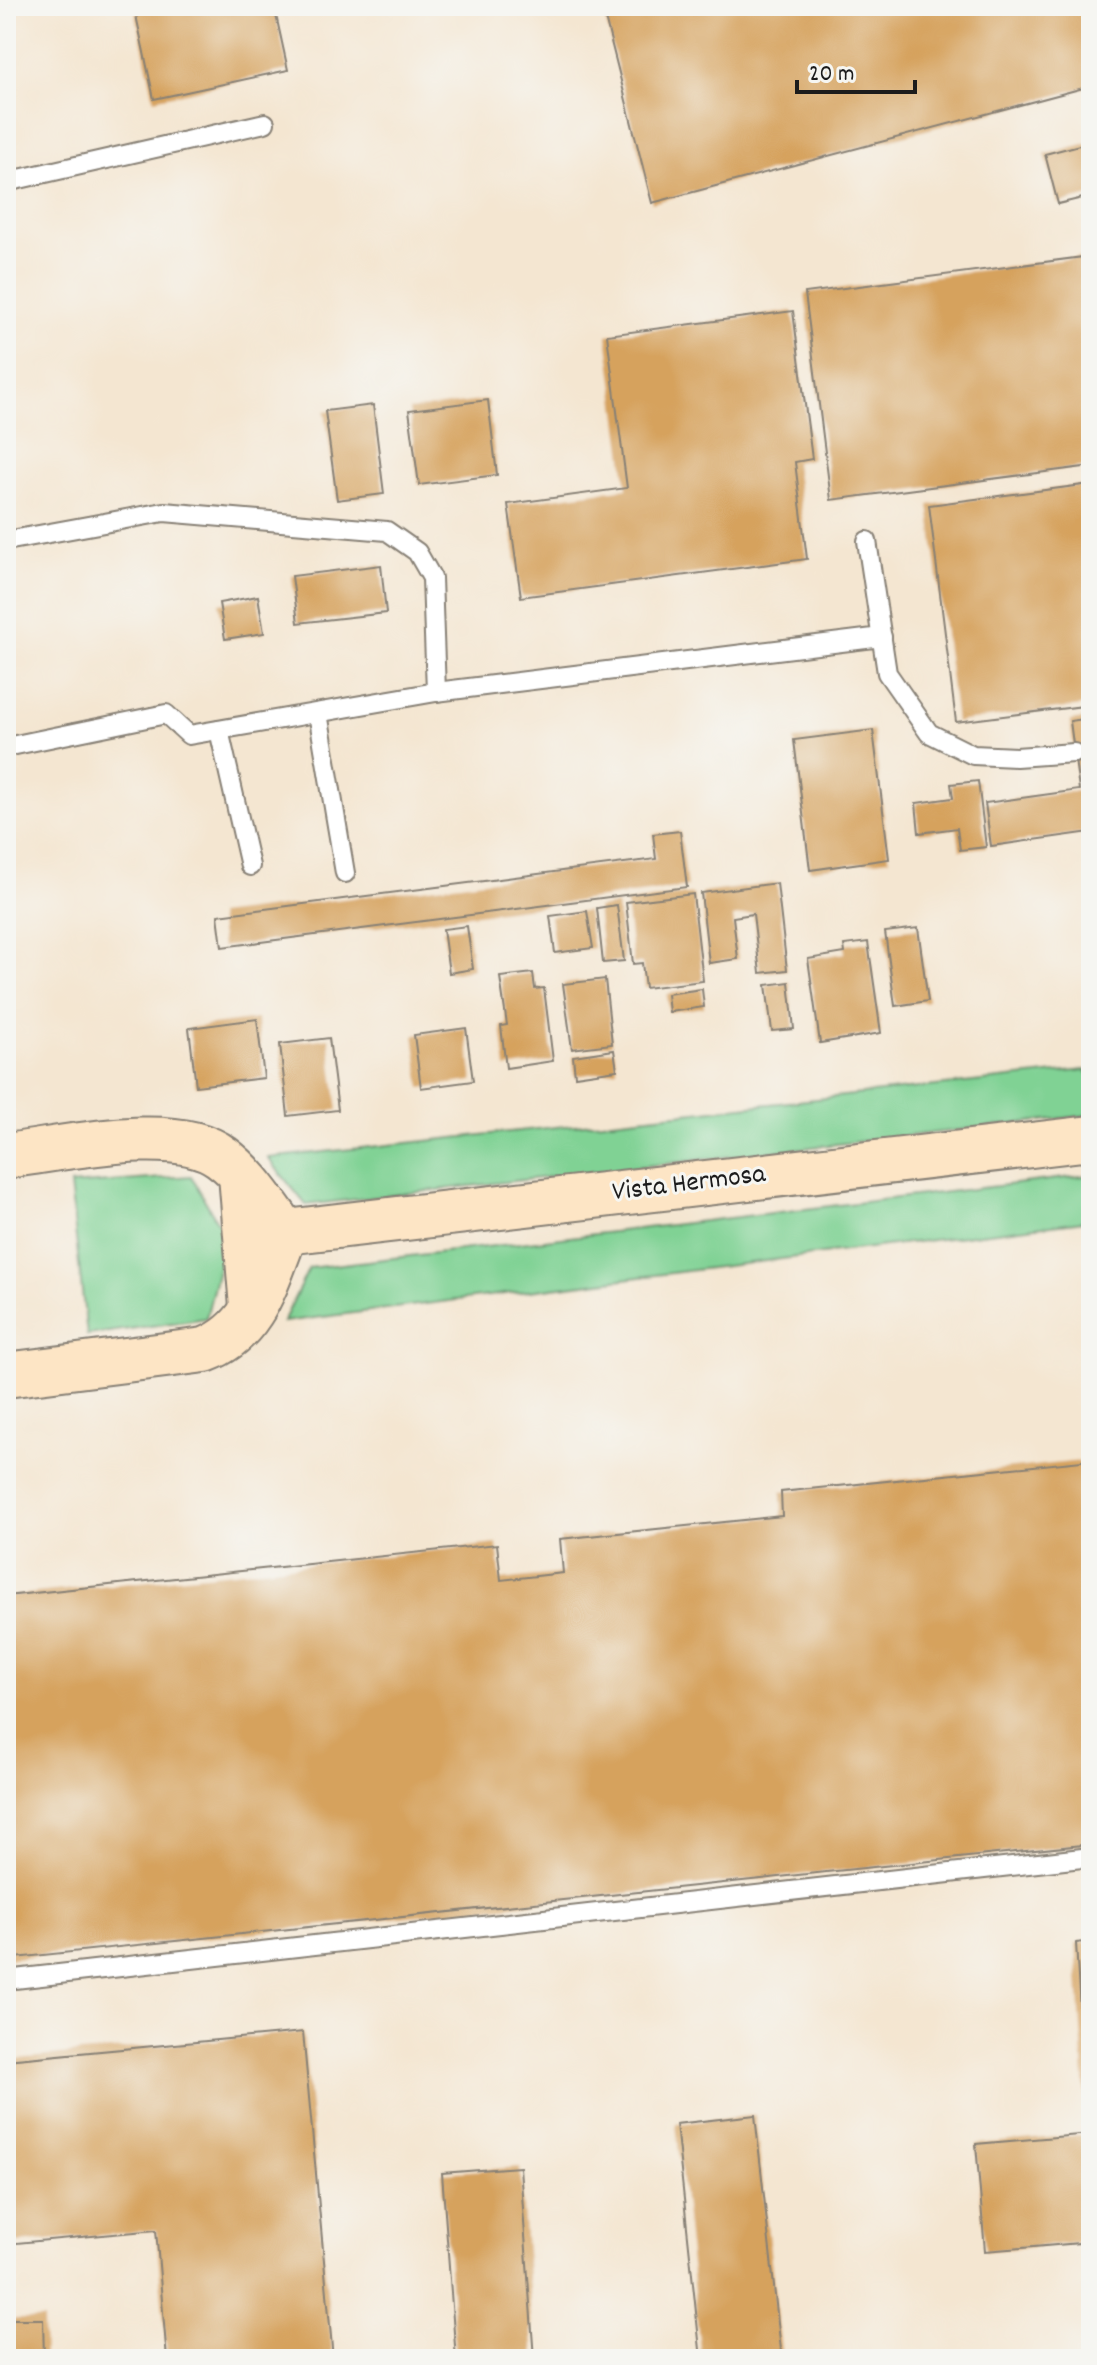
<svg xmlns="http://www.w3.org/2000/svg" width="1097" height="2365" font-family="Dekko,sans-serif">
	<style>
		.green { fill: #80d294; stroke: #4e7758; stroke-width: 2 }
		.building { fill: #d6a25d }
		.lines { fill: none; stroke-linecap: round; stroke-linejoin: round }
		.lane-casing { stroke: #888176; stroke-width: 22 }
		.secondary-casing { stroke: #888176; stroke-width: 48 }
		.lane { stroke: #fff; stroke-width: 18 }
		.secondary { stroke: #fde5c5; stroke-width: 44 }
		.labels { text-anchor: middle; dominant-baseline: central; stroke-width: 6; stroke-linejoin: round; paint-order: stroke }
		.street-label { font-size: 28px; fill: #1c1c1c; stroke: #f6f6f2 }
	</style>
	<rect width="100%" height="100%" fill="#f6f6f2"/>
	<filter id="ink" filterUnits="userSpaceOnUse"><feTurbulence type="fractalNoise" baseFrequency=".0125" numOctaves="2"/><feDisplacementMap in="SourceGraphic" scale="16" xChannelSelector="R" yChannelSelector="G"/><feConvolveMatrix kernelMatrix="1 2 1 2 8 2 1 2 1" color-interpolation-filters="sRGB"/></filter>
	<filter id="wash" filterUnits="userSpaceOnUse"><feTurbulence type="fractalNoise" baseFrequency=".006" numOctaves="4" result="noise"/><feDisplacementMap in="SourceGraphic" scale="32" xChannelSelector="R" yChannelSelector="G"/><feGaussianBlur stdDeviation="1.8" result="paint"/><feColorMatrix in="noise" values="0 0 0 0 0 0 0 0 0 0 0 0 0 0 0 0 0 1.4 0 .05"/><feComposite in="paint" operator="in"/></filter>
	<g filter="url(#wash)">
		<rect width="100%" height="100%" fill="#f4e6d1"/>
		<g class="green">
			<path d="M1085,1070L1091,1076V1115L306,1205L268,1158Z"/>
			<path d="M1091,1175V1220L283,1322L309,1268Z"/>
			<path d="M191,1176L226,1237L206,1318L87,1335L70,1185Z"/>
		</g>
		<g id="blocks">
			<g class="building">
				<path d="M134,6H274L288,70L154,99Z"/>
				<path d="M602,6H1091V86L652,203Z"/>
				<path d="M1091,142V196L1058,204L1045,154Z"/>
				<path d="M1091,256V466L831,500L805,293Z"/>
				<path d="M793,311L812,459L795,462L807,559L521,597L508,504L627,488L607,335Z"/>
				<path d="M488,400L497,475L419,485L409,410Z"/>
				<path d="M373,405L384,494L337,500L325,411Z"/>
				<path d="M1091,484V705L956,722L929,505Z"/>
				<path d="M381,565L386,613L298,623L292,576Z"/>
				<path d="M258,596L264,633L225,639L219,603Z"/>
				<path d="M1091,718V832L991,846L985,803L1079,790L1070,721Z"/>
				<path d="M873,730L889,859L810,870L794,740Z"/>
				<path d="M978,781L986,847L960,850L957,828L919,833L916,803L953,798L951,784Z"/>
				<path d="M680,831L687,887L222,947L218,915L656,859L653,834Z"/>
				<path d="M777,883L787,970L760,973L753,914L733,917L738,959L709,963L701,893Z"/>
				<path d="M693,894L703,981L645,988L642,963L633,964L626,902Z"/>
				<path d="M617,905L624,961L603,963L597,908Z"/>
				<path d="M587,911L593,948L555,953L550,916Z"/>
				<path d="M467,926L473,969L449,973L443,929Z"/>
				<path d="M918,928L928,1001L895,1006L885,932Z"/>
				<path d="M868,942L881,1033L820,1043L808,959L845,953L844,945Z"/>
				<path d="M533,973L535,989L544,988L553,1061L506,1068L501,1026L507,1025L500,977Z"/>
				<path d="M605,979L612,1044L572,1049L563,984Z"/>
				<path d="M789,982L794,1029L772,1031L766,985Z"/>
				<path d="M702,989L704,1007L669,1012L667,994Z"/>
				<path d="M257,1019L264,1078L196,1086L189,1028Z"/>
				<path d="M466,1028L473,1081L421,1088L414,1035Z"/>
				<path d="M329,1038L338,1110L288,1116L280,1044Z"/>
				<path d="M614,1050L617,1070L575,1076L573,1056Z"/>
				<path d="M1091,1460V1844L6,1959V1596L497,1544L501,1580L563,1573L560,1539L782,1516L781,1492Z"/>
				<path d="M1091,1941V2128L1087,2129L1076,1943Z"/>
				<path d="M303,2032L333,2359H167L156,2230L6,2244V2060Z"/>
				<path d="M755,2115L782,2359H701L676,2124Z"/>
				<path d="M1090,2134L1091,2242L985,2251L976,2144Z"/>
				<path d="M520,2167L534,2359H456L442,2173Z"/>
				<path d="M6,2319H43L44,2359H6Z"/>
			</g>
		</g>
	</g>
	<g filter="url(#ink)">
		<use href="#blocks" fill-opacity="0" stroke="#888176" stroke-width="2"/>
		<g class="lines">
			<g class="lane-casing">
				<g id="lane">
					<path d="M6,182L265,123"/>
					<path d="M6,541L164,512L387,531L417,552L432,578L436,692"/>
					<path d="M867,541L887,673L929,733L973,755L1016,757L1074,753"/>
					<path d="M318,713L345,873"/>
					<path d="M219,730L250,866"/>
					<path d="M6,747L166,714L189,735L436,692L882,637"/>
					<path d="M6,1980L1091,1857"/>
				</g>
			</g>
			<g class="secondary-casing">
				<g id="secondary">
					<path d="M6,1156C63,1149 177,1122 222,1157C248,1176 267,1207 286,1232"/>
					<path d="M241,1175L252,1307"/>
					<path d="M286,1232L1091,1138"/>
					<path d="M6,1375L205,1350C256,1331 267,1278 286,1232"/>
				</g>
			</g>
			<use href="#lane" class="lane"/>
			<use href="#secondary" class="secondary"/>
		</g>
	</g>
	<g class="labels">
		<g class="street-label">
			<text transform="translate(689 1185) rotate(-7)">Vista Hermosa</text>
		</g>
	</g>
	<rect width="1097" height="2365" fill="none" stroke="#f6f6f2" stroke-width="32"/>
	<path d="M797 80v12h118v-12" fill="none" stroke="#1c1c1c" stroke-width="4"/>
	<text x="809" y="80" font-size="24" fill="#1c1c1c" stroke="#f6f6f2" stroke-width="6" paint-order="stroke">20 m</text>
</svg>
